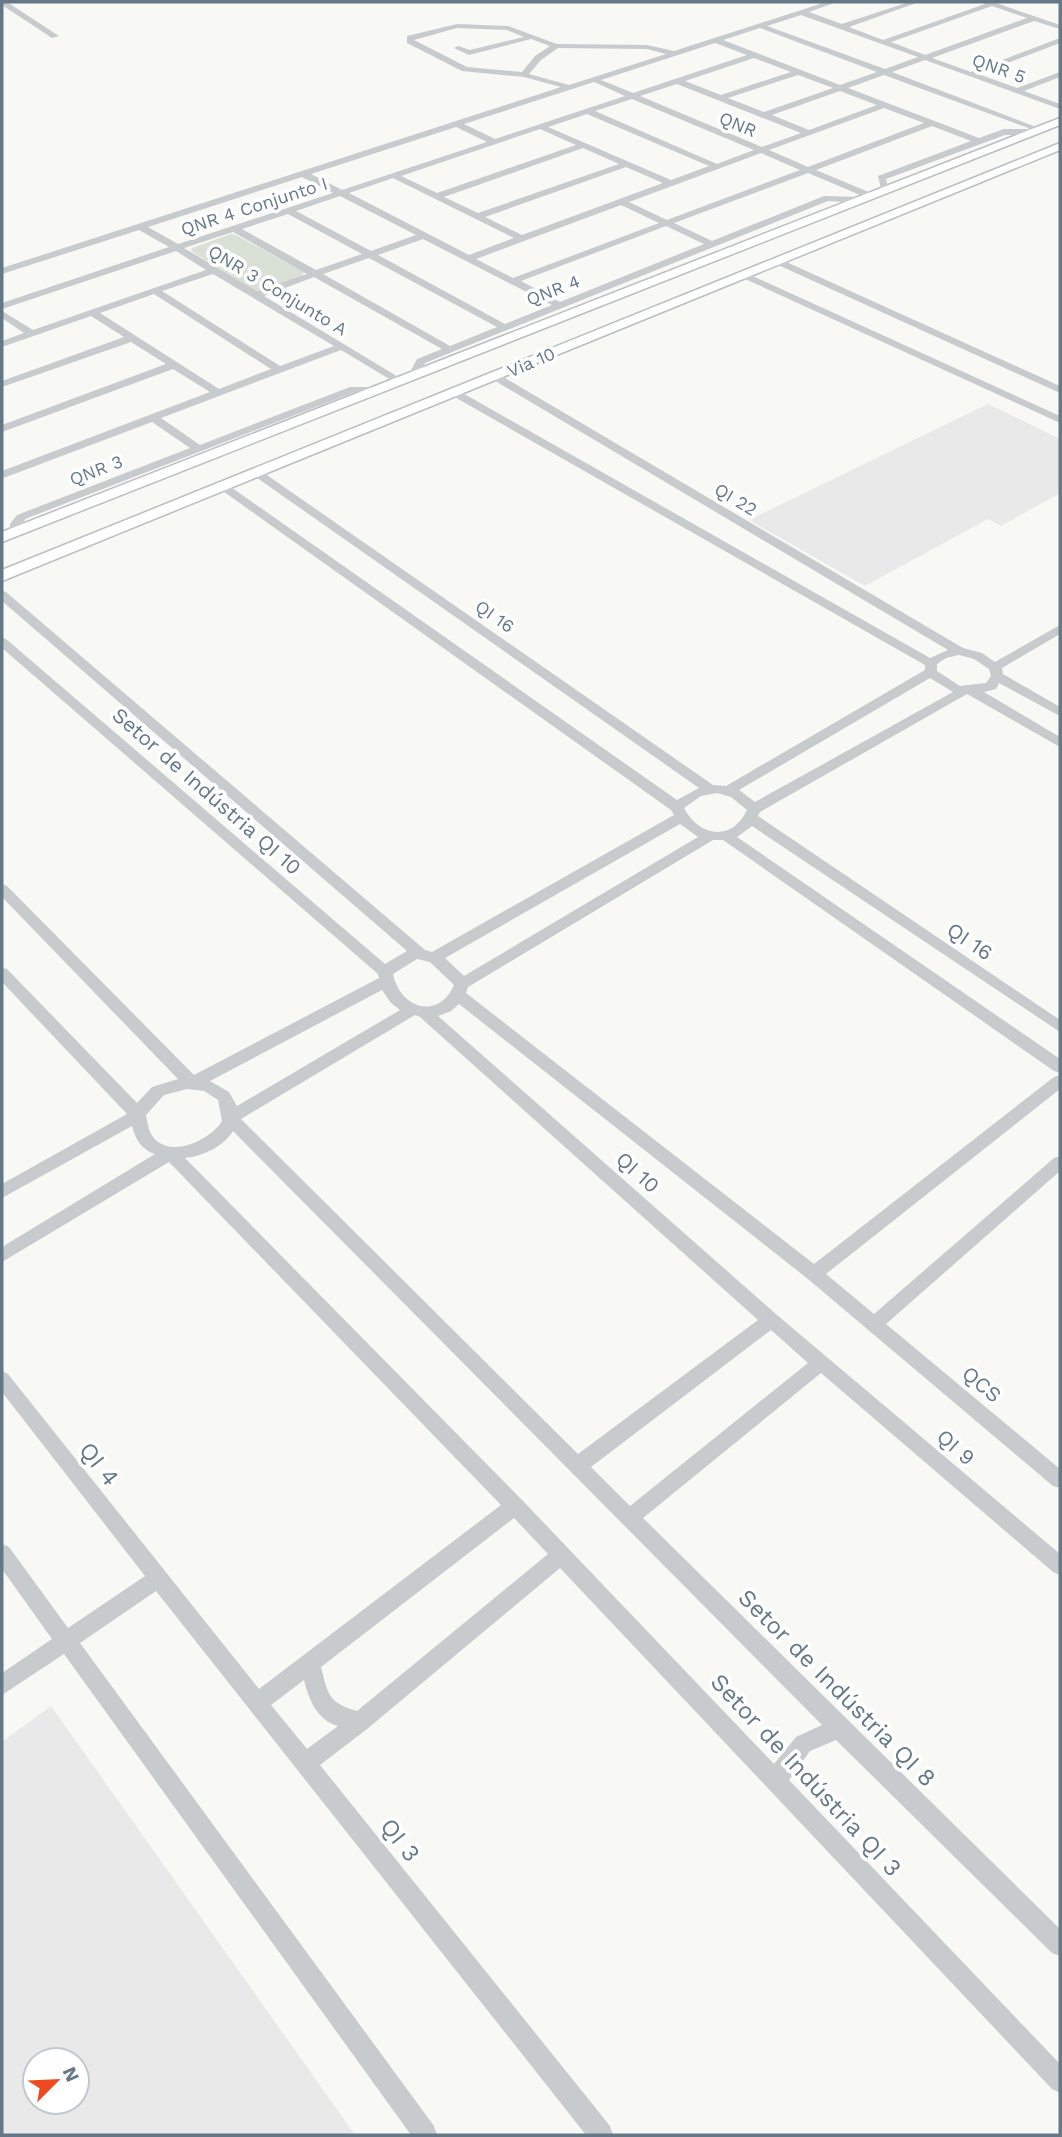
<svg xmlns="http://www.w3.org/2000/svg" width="1062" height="2137" font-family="'Work Sans',sans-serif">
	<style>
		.built { fill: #e8e9e8; fill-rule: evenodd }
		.green { fill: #d9e0d5 }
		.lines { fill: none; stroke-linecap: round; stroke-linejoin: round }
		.major-casing { stroke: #babec2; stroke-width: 3 }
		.minor { fill: #c7cbce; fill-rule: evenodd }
		.major { fill: #fff; fill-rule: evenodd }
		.labels { text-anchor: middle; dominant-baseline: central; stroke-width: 7; stroke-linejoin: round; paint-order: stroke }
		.far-street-label { font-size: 18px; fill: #657887; stroke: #fff }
		.street-label { font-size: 21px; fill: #657887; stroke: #fff }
		.near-street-label { font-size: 24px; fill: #657887; stroke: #fff }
	</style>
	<rect width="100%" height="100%" fill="#f8f8f4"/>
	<g class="built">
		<path d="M988,404L1060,439V493L1001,526L988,519L865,586L749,520Z"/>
		<path d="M51,1706L355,2135H2V1742ZM35,2060H77V2102H35Z"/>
	</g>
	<path class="green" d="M231,234L236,235L304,272L302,276L262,291L255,290L191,251L192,248Z"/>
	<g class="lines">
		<g class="major-casing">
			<g id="major">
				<path d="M1060,118V125L2,542V532Z"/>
				<path d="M1060,143V150L2,581V570Z"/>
			</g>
		</g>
		<g class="minor">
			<path d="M2,2H7L59,36L52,38L2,5Z"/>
			<path d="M826,2H837L809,12L842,24L909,2H919L849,27L883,40L985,4L982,2H993L1060,25V29L1034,21L932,58L971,72L1060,38V43L978,74L1017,88L1060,72V77L1024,91L1060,104V109L925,60L892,72L1044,130L1034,135H1005L886,179L889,191L882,193L878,176L971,141L932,126L816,170L871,193V197H865L808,173L674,223L712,241L824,196L861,197L865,200L861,203L828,201L425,363L417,378L413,379L408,376L417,359L442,349L314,277L264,296L405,381L396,383L341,350L161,418L200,445L350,387H377L382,390L377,393L355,392L25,519L20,534L10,532V524L17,515L190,448L152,422L6,477L2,478V471L210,392L173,369L2,432V425L166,364L131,342L2,387V381L124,337L91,316L2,347V341L24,333L2,318V311L33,330L206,270L176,251L2,309V303L169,247L139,230L2,274V268L561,87L524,77L462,71L407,43V36L457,24L508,26L557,44L647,45L674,51ZM992,6L1027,18L925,55L891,42ZM801,15L918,57L885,69L767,26ZM457,28L507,30L524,37L470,50L458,46L454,48L469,55L531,39L550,46L535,56L522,72L467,67L414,40ZM760,28L877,72L840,85L723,40ZM715,43L747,55L633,93L601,80ZM558,48L647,49L666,54L569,85L529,74L541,60ZM754,58L791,72L721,95L685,81ZM798,75L833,88L764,112L728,98ZM884,75L1031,129H1004L979,138L848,88ZM594,82L625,96L495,139L464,124ZM677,84L801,133L762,147L640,96ZM840,91L877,105L809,130L772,115ZM632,99L754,150L717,164L595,111ZM884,108L924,123L808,167L769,150ZM587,114L709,166L671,180L548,127ZM456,127L487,142L342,190L311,174ZM540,129L576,145L437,193L401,176ZM583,148L619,164L478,213L444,197ZM761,153L800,170L667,220L629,202ZM626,167L663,183L522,235L485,217ZM302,177L333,193L178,244L148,227ZM393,178L514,238L469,255L349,193ZM340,196L416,235L371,251L296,211ZM621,205L659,223L513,278L476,259ZM288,214L362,254L316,270L242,229ZM666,226L704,244L560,302L521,281ZM233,232L307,274L257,291L184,248ZM423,239L552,305L505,324L378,255ZM369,258L497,327L450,346L323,274ZM213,274L334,346L280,366L162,291ZM154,294L271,369L219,389L100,313Z"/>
			<path d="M776,260H782L1060,386V393L776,264Z"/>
			<path d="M746,273L1060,416V423L743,278V274Z"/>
			<path d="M492,375H500L963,648L982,653L995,662L1060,625V634L1002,668L1003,674L1060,707V716L999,683L996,689L984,692L1060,737V747L967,694L760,812L758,816L1060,1020V1032L752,826L737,837L1060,1059V1073L1054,1071L723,840H713L468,987L466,993L814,1264L1054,1077L1060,1075V1089L826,1274L874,1314L1054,1158L1060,1156V1171L886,1324L1060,1469V1488L1053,1486L808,1279L459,1004L451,1011L438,1016L777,1315L1060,1554V1575L1053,1572L821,1373L643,1518L1060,1929V1956L1052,1953L836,1740L810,1751L789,1780L1060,2064V2093L1052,2089L560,1568L367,1729L320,1765L610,2126L613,2135H586L156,1591L80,1643L434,2126L437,2135H411L64,1654L2,1695V1673L52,1639L2,1569V1544L9,1547L68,1628L145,1576L2,1392V1371L8,1374L259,1689L501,1505L169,1162L2,1262V1247L155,1154C142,1150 135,1139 132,1126L2,1198V1184L127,1114L2,982V968L7,969L137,1103L152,1087L178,1079L2,897V884L7,886L194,1075L379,978L378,974L2,648V638L6,639L385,964L407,951L2,601V591L6,592L425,950L432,952L674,815L671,810L220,489V485H228L677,800L699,788L253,475V471H261L713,785L726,786L925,670V665L451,395V391H459L930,658L948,650L492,379ZM959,655L974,659L989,669L991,676L986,683L960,686L937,671V664L946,658ZM930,678L953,692L755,802L739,790ZM717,793L731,797L747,810C732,842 699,837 684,808L701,796ZM680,824L698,837L464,976L445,958ZM417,959L430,962L454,985C438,1021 400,1008 393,974ZM382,990L391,1003L400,1010L237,1106L229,1092L210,1081ZM415,1015L420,1017L758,1320L578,1454L241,1119ZM187,1089L204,1091L218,1100L222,1121C210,1141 165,1162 150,1132C148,1127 147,1120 146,1115L164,1095ZM233,1131L822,1725L796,1737L774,1764L522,1500L185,1158C203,1156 223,1147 233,1131ZM771,1330L808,1363L630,1506L591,1467ZM514,1518L548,1554L357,1711C328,1703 328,1694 321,1667ZM304,1680C309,1700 317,1720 338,1726L307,1749L271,1705Z"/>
		</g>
		<use href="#major" class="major"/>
	</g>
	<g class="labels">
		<g class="far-street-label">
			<text transform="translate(999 68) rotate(20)">QNR 5</text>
			<text transform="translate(738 124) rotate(23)">QNR</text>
			<text transform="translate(254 206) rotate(-18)">QNR 4 Conjunto I</text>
			<text transform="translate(278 290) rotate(31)">QNR 3 Conjunto A</text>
			<text transform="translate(553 290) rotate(-21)">QNR 4</text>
			<text transform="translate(531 362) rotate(-23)">Via 10</text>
			<text transform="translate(96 470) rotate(-21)">QNR 3</text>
			<text transform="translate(736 499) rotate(31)">QI 22</text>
			<text transform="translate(495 616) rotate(35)">QI 16</text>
		</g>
		<g class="street-label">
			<text transform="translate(207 791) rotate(41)">Setor de Indústria QI 10</text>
			<text transform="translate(970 941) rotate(34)">QI 16</text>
			<text transform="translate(638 1172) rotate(42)">QI 10</text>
			<text transform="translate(982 1384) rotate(40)">QCS</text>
			<text transform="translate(956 1447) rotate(41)">QI 9</text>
		</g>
		<g class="near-street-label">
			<text transform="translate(99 1464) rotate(52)">QI 4</text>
			<text transform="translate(837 1688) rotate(45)">Setor de Indústria QI 8</text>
			<text transform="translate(806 1775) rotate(47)">Setor de Indústria QI 3</text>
			<text transform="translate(400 1840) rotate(52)">QI 3</text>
		</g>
	</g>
	<rect width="1062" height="2137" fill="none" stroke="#657887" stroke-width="7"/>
	<g transform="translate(56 2081) rotate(66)"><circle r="33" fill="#ffffff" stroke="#c1c9cf" stroke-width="2"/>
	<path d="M0-5L12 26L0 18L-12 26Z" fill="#ed4b1f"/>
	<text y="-10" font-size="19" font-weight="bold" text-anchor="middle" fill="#657887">N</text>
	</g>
</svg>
